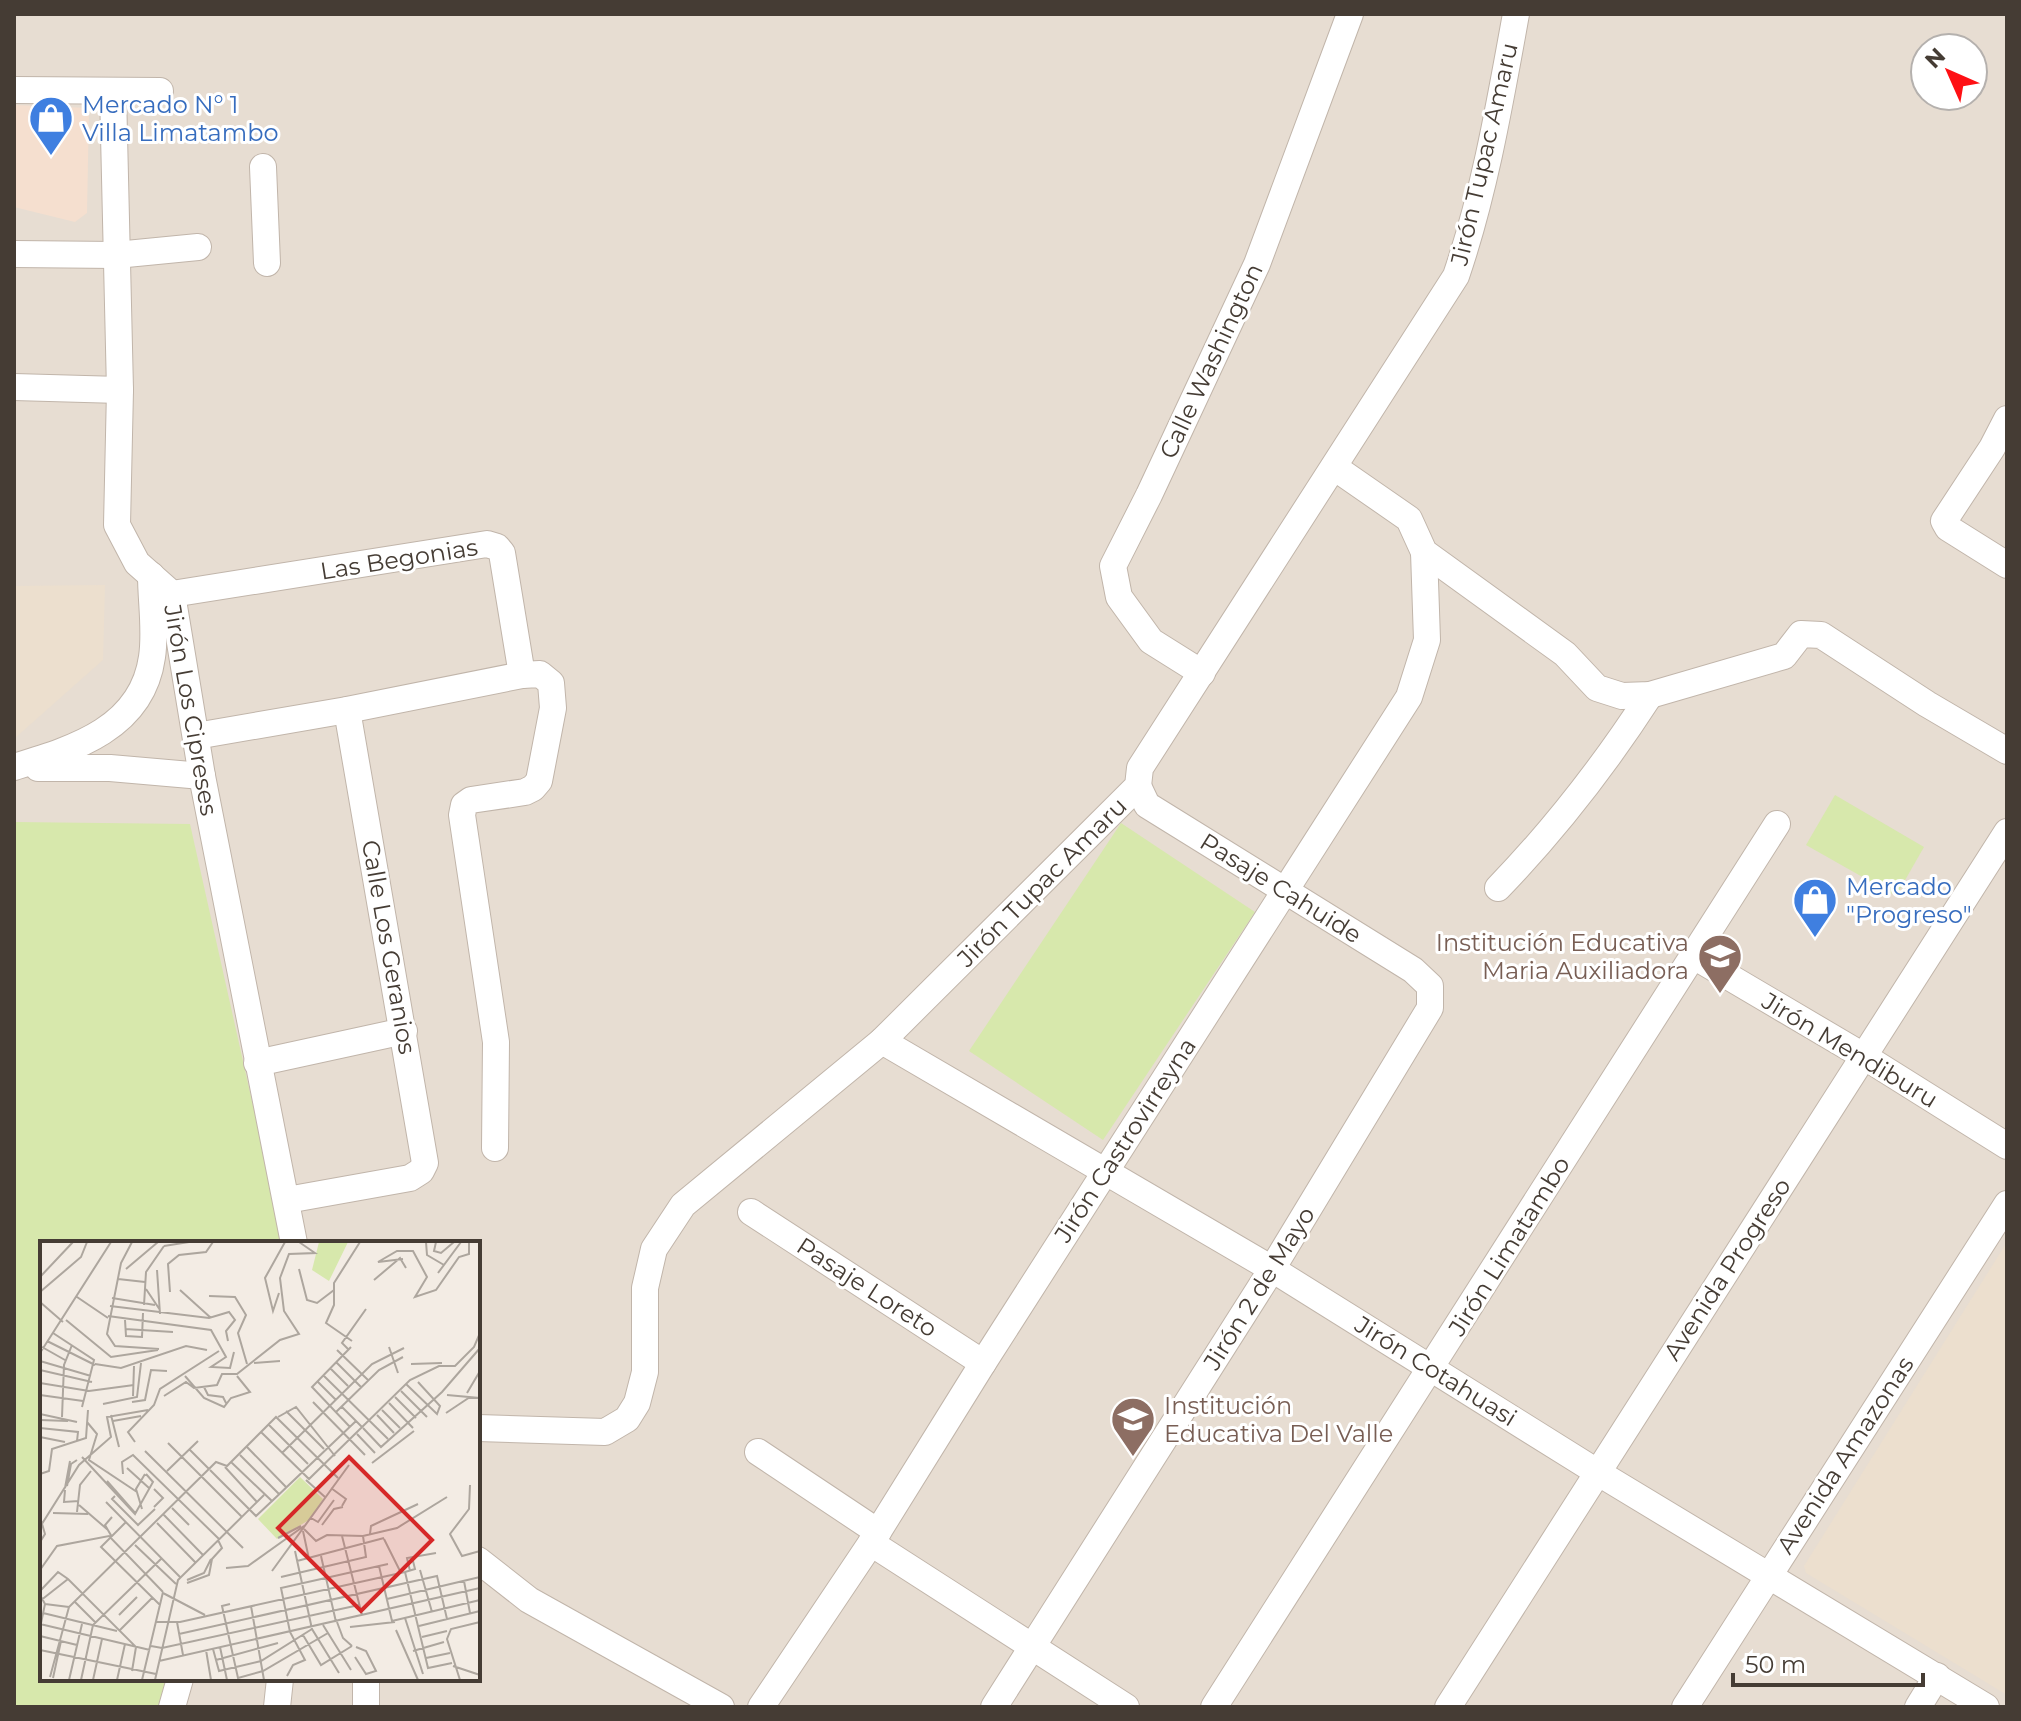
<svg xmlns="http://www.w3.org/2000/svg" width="2021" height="1721" font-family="Montserrat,sans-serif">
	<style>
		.residential { fill: #e7ddd2; fill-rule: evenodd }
		.commercial { fill: #f5dfcf }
		.education { fill: #ecdfce }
		.green { fill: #d7e8ac }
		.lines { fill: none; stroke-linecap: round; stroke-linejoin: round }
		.minor-casing { stroke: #c1b5aa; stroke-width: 28 }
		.minor { stroke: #fff; stroke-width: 26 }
		.labels { text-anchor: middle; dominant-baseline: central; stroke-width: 6; stroke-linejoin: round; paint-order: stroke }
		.shop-label { font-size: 24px; fill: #366cbe; stroke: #fff; text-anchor: start }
		.street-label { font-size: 24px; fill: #453c34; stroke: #fff }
		.education-label { font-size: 24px; fill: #785e54; stroke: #fff; text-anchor: end }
		.inset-road { fill: none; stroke: #ada69e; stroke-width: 2 }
		.view { fill: #d62828; fill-opacity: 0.15; stroke: #d62828; stroke-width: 4 }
		.inset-edge { fill: none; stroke: #453c34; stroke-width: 4 }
	</style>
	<rect width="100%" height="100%" fill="#f3ece4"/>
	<path class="residential" d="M14,14H2007V1707H14ZM1925,48H1973V96H1925ZM42,1243H478V1679H42Z"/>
	<path class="commercial" d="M14,105L89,108L87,213L75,222L14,207Z"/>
	<g class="education">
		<path d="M105,585L103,660L14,739V586Z"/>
		<path d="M2007,1242V1695L1806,1573L1804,1566Z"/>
	</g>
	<g class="green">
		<path d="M1835,795L1924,847L1896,896L1806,845Z"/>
		<path d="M14,822L190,824L283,1240V1243H42V1679H174L168,1707H14Z"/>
		<path d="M1121,823L1255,912L1103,1140L969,1051Z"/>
	</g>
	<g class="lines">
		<g class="minor-casing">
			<g id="minor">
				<path d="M14,90L160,91"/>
				<path d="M113,92L120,390L117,525L137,563L172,594L202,776L294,1243"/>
				<path d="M263,167L267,263"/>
				<path d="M14,254L116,255L198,247"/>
				<path d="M14,387L120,390"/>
				<path d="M2007,419L1992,448L1944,521L1948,528L2007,565"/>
				<path d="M1334,467L1409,519L1424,552L1565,654L1597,688L1622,696L1650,695L1784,656L1801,634L1821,635L1927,704L2007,751"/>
				<path d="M172,594L487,544L497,547L502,553L522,675"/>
				<path d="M1202,673L1151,641L1119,597L1113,566L1149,495L1257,264L1350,14"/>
				<path d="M196,736L347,710L522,675L540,674L551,683L553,708L539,781L533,788L525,792L471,800L464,805L462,815L496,1042L495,1148"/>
				<path d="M14,767C73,749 142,729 152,657C156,631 151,601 151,575"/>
				<path d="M38,768H110L202,776"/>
				<path d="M1498,888C1555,829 1606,763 1650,695"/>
				<path d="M1692,955L1865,1057L2007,1146"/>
				<path d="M882,1041L1272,1269L1597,1472L1986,1707"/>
				<path d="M257,1063L404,1031"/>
				<path d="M287,1200L410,1178L421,1171L425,1163L347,710"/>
				<path d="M751,1212L983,1363"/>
				<path d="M478,1428L605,1432L627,1419L637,1403L645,1372V1288L654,1249L683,1205L882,1041L1138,786L1140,768L1456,276C1485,191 1500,102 1516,14"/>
				<path d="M758,1452L878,1532"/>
				<path d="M871,1543L1126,1707"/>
				<path d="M478,1560L529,1600L721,1707"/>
				<path d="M172,1707L180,1679"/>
				<path d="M277,1707L280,1679"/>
				<path d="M366,1707V1679"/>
				<path d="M761,1707L871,1543L983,1363L1409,697L1427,640L1424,552"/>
				<path d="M994,1707L1272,1269L1430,1008V986L1413,970L1147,805L1138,786"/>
				<path d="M1214,1707L1777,824"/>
				<path d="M1448,1707L2007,832"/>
				<path d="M1685,1707L2007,1204"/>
				<path d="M1918,1707L1937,1676"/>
			</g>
		</g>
		<use href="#minor" class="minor"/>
	</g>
	<defs>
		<g id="shop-pin" transform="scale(2.3)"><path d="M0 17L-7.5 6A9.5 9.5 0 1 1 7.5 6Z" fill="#3f7fe0" stroke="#fff"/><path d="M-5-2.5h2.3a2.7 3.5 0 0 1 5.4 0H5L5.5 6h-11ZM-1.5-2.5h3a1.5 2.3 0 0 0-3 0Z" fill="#fff"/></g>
		<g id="school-pin" transform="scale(2.3)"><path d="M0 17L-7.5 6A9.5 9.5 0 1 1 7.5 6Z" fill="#8d6e63" stroke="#fff"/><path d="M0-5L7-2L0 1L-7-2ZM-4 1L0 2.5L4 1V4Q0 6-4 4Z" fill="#fff"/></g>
	</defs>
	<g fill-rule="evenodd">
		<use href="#shop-pin" x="51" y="118"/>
		<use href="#shop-pin" x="1815" y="900"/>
		<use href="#school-pin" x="1720" y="956"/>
		<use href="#school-pin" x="1133" y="1419"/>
	</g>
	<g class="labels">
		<g class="shop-label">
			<text x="82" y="104">Mercado N° 1<tspan x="82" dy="28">Villa Limatambo</tspan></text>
			<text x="1846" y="886">Mercado<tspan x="1846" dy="28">"Progreso"</tspan></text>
		</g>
		<g class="street-label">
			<text transform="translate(1484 154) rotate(-77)">Jirón Tupac Amaru</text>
			<text transform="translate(1211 361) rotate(-65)">Calle Washington</text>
			<text transform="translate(399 559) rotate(-9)">Las Begonias</text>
			<text transform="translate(191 710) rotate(80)">Jirón Los Cipreses</text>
			<text transform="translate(1042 882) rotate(-45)">Jirón Tupac Amaru</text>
			<text transform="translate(1281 888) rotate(32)">Pasaje Cahuide</text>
			<text transform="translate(389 947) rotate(80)">Calle Los Geranios</text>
			<text transform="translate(1850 1050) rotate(31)">Jirón Mendiburu</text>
			<text transform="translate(1125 1140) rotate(-57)">Jirón Castrovirreyna</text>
			<text transform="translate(1509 1246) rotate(-58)">Jirón Limatambo</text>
			<text transform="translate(1727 1269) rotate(-57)">Avenida Progreso</text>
			<text transform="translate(867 1287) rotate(33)">Pasaje Loreto</text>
			<text transform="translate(1259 1288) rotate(-58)">Jirón 2 de Mayo</text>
			<text transform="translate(1436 1371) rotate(32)">Jirón Cotahuasi</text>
			<text transform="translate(1845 1455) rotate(-57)">Avenida Amazonas</text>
		</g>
		<g class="education-label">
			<text x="1689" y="942">Institución Educativa<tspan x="1689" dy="28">Maria Auxiliadora</tspan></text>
			<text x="1164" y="1405" text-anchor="start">Institución<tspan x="1164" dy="28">Educativa Del Valle</tspan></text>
		</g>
	</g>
	<g transform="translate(40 1241)">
		<rect width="440" height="440" fill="#f3ece4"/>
		<path d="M279,1H308L289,40L272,29ZM260,236L283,258L269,279L237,298L218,278Z" fill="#d7e8ac"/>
		<path class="inset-road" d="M92,1L81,22L67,93L75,105L119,108M386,1L387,14L404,24M396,1L394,10L401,12L414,1M124,5L149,1M363,18L338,21L357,10H373L387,36L375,56L396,49L419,16L429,13V1M86,28L118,1M259,28L267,59L277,62L294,49M117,29L120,73M398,32L421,1M0,36L33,1M78,38L105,41M334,39L360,17L366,27M106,48L120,69M140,49L171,77M0,51L41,16L47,1M130,51L128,23L139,14L166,11L173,1M239,52L233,70L225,37L245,1M169,55L195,56L206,74L198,92L207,123M37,56L68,77M72,57L115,64M0,61L23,81M104,64L106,31L124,5M70,65L169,77L189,71L195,79L186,90L188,100M68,75L171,89L186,116L171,126L190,127L194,111M26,79L71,116L118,109M85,79L86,95L102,96L103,72M85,88L133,91M13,92L54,119L42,166M7,100L55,124M312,100L286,82L294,64V42L320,1M2,106L25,119M349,106L358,132M308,108L302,102L326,68M297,109L328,139M0,112L71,1M0,120L51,135M296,121L321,146M214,122L240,120M55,123L81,127L146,105L167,109M371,123L402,122M290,127L308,145M0,129L52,141M283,134L348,198M145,135L164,157L184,166L191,157L210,151L197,135M278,141L296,159M0,142L49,150L94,144M366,143L397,173L400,165L378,141M164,146L168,154L183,156L186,162M361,150L387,176M427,152L440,130M0,154L43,160M407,154L440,157M93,155L94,125M124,155L146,141L154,147L177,144L182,133H197L240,99L259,93L244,70L240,37L249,13L275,12L259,1M355,156L376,177M92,161L105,159L111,129L127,130M273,161L325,214M349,162L373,187M63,163L97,156L101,122M302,166L322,186M342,169L360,187M246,170L284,208M296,171L339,129L363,116M406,172L430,156M0,173L37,181M71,174L79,206M337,174L354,192M22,176L24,124L32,104M238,176L256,166L295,215M0,179L28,180M73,180L101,175M47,181L57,193L49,219L97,251M229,184L268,223M310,186L272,146L311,106M0,187L38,191L37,200M323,187L341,206L402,151L440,107M221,191L269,238L370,139L399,125H415L434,106L440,92M317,193L335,212M0,196L25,201M95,201L88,191L114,164L120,148L179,110M128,202L202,276M207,206L246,246M149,208L169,228M105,210L203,307M242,212L332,123L364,107M200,214L239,253M42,216L95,273L113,241L106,233M191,221L232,260L316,180M332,222L374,190M185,226L217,261M87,227L109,247M170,229L216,275L232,260M127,230L158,200M0,233L9,230L12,208L46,197L48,169M83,233L82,221L93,214L179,298M266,239L285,256M67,240L96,273M430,244L429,268L410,293L422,315L440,310M27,245L31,223L37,219M25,247L30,220M291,247L306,258L302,265M114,248L123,257L114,266M25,249L24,261L39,260M75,255L72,258L98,284L115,268M66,261L140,336M39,264L68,289M132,267L149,284M102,268L96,248L105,233M37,271L40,244L51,230M13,272L48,273M123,273L163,314M0,276L5,293L0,301M271,277L278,281L294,259M86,281L61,306L120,364M117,282L155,321M282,284L294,268L303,266M0,286L39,224L71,196L67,176L108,169M264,288L276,300L287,294L323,295L357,287L407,256M263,290L269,318M330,293L331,285L378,263M302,295L322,374M72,296L65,284L72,276M238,297L261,285M344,298L361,332M95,304L136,343M255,310L272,388L299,432M281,315L296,381M257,320L344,297M339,325L352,380L440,359M186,327L208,325L264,285M0,329L17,305L69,295L123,351M380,329L392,371M232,330L309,224M370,330L367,317L396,312M365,331L388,427L412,422M241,336L326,316L323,295M147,339L164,332L171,318M424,340L430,372M147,342L169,334L172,318L182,307L178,299M0,350L18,331L28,338L96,406L92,430M123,352L165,374M0,354L5,363L0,387M347,358L440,336M0,360L28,338M34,360L56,382M5,363L29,366M190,363L182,365L198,437L223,430L288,392M211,365L224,439M3,372L77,390M79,374L97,356M365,377L383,433M116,381H140L365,331L375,328L372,316M137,381L143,414M297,381L303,397L312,405M0,383L110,409M283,384L311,429M379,385L440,370M310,386L355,381M80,389L112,357M356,389L378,439M139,393L397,335L407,378M263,394L281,424L312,405M0,395L37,404M382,396L407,390M111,405L122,407L319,364M180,406L187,439M173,408L179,430L221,420L272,388M0,409L116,433M166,409L171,439M373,410L404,401M315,416L326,433L336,430L326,410L316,406M386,417L410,412M176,419L238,402M119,420L440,347M413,425L440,434M247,435L253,424L265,419L250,391L241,347L348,323M10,436L29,366L176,221L187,225L236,176L298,237M13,437L21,400M29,439L42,383M41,439L53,384L122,317M53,439L62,398M77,439L85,403M102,439L123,351M115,439L138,339L224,254M420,439L407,398L411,388L440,381"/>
		<path class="view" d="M309,216L392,299L321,370L238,287Z"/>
		<rect width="440" height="440" class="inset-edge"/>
	</g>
	<rect width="2021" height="1721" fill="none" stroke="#453c34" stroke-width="32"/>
	<g transform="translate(1949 72) rotate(315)"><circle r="38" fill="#ffffff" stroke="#b5b1ae" stroke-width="2"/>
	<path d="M0-6L14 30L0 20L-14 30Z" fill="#fe1014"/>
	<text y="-12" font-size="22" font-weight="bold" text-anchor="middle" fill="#453c34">N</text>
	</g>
	<path d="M1733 1673v12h190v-12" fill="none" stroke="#453c34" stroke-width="4"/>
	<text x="1745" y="1673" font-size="24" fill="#453c34" stroke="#ffffff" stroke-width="6" paint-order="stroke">50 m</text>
</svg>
